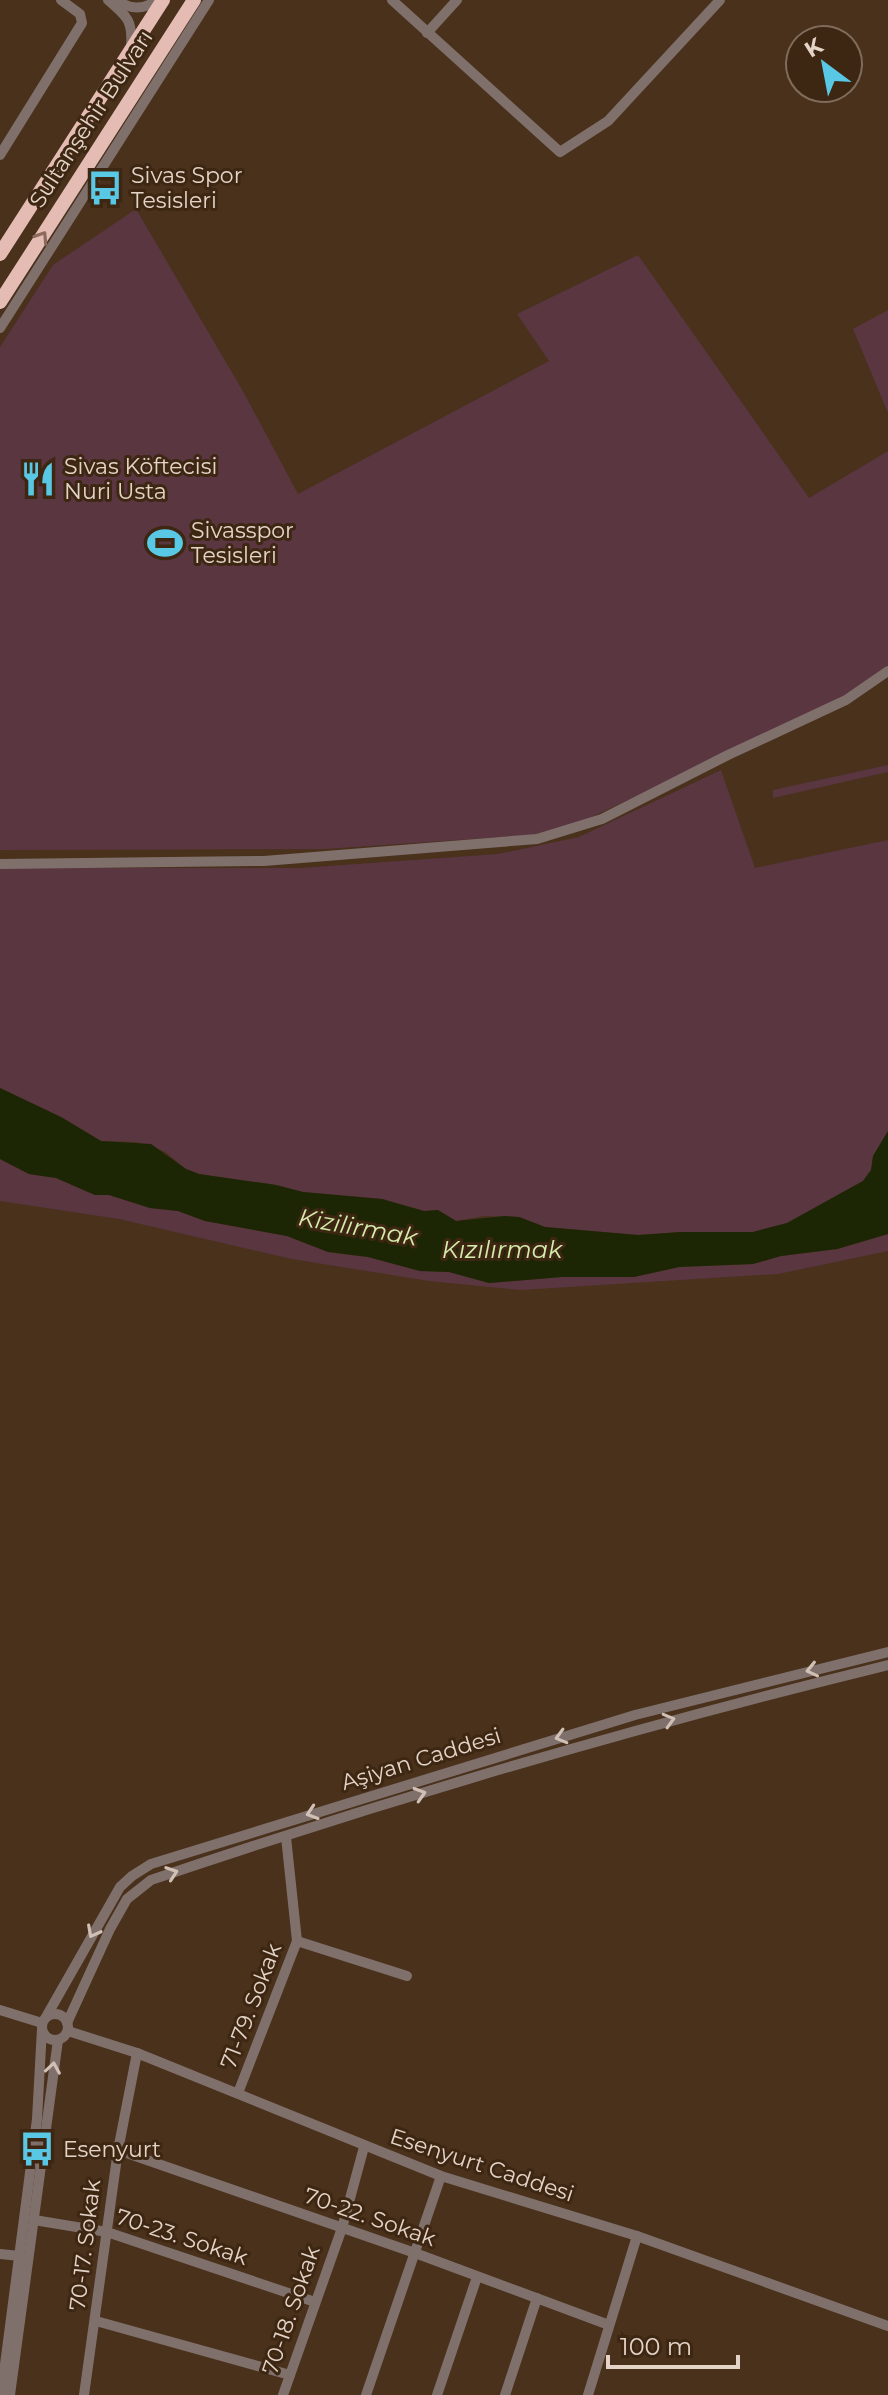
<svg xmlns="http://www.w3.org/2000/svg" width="888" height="2395" font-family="Montserrat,sans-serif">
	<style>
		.green { fill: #5a3641 }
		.water { fill: #1d2604 }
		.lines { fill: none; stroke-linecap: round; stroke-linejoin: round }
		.minor { stroke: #80706c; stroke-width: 10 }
		.highway { stroke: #e5bcb4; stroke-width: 14 }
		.oneway { stroke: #896a5b }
		.oneway2 { stroke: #d0c0b6 }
		.labels { text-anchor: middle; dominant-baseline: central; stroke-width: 6; stroke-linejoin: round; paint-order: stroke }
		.street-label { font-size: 22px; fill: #e4d4c8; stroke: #3e2712 }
		.poi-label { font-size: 22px; fill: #e4d4c8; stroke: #3e2712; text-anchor: start }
		.water-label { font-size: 24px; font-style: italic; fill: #d5ecac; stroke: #3e2712 }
	</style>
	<rect width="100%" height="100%" fill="#49311c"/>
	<g class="green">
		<path d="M136,209L244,393L298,494L549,361L517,314L638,255L809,498L888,451V665L846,695L658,786L581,822L534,835L325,849L0,850V347L53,265Z"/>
		<path d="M888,310V413L853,329Z"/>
		<path d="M888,765V772L773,798V790Z"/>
		<path d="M721,770L755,868L888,840V1131L873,1156L871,1170L863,1181L787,1223L753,1232H681L638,1235L545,1227L519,1217L484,1216L456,1221L438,1210L424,1211L382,1199L303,1192L276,1185L199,1174L186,1169L164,1151L137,1142L101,1141L61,1117L0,1088V868H301L498,854L579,837Z"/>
		<path d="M0,1159L29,1174L56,1178L95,1195H109L150,1208L178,1211L205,1221L287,1236L328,1252L368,1257L420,1271L449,1272L489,1283L562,1277H634L679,1267L753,1264L781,1256L838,1249L888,1234V1251L778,1274L521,1290L429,1281L292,1259L119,1219L0,1201Z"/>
	</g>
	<path class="water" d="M0,1088L61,1117L101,1141L151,1144L186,1169L199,1174L276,1185L303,1192L382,1199L424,1211L438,1210L456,1221L505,1216L519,1217L545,1227L638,1235L681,1232H753L787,1223L863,1181L871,1170L873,1156L888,1131V1234L837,1249L781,1256L753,1264L679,1267L634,1277H562L489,1283L449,1272L420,1271L368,1257L328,1252L287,1236L205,1221L178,1211L150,1208L109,1195H95L56,1178L29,1174L0,1159Z"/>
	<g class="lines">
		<g class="minor">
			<path d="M108,0C128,17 133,21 131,48"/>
			<path d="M117,0C130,10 144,10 157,0"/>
			<path d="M392,0L560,152L608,121L720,0"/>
			<path d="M427,33L457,0"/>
			<path d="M0,155L82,23L80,14L61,0"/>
			<path d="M0,328L209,0"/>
			<path d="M0,864L264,861L537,839L602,819L728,755L846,700L888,671"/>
			<path d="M297,1941L407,1976"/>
			<path d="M0,2010L42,2023"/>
			<circle cx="55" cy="2027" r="13"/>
			<path d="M46,2017L120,1887L132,1876L151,1864L635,1715L888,1652"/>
			<path d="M67,2023L110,1929L127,1899L151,1880C393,1798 639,1726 888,1665"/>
			<path d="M68,2031L137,2053L441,2176L637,2236L888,2326"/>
			<path d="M238,2093L297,1941L286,1837"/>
			<path d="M118,2150L415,2253L609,2325"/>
			<path d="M34,2220L107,2232L315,2302"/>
			<path d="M0,2254L20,2256"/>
			<path d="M96,2321L290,2375"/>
			<path d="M1,2395L37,2119L42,2029"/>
			<path d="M10,2395L58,2040"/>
			<path d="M84,2395L118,2150L137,2053"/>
			<path d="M283,2395L342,2228L364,2147"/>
			<path d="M366,2395L441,2176"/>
			<path d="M437,2395L477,2277"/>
			<path d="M505,2395L537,2298"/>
			<path d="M588,2395L637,2236"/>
		</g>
		<g class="highway">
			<path d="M0,254L163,0"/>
			<path d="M0,302L194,0"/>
		</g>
	</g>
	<defs><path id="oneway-chevron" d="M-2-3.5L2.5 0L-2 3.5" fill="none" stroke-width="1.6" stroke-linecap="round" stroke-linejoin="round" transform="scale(2)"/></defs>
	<use class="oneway" href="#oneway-chevron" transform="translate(42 237) rotate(-57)"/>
	<g class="oneway2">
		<use href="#oneway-chevron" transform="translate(812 1670) rotate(167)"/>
		<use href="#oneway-chevron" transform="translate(669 1720) rotate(-16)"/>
		<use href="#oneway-chevron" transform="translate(561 1737) rotate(164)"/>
		<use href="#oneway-chevron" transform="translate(420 1794) rotate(-17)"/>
		<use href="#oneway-chevron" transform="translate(312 1813) rotate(162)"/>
		<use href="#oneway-chevron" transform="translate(172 1873) rotate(-19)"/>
		<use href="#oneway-chevron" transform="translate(93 1932) rotate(118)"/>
		<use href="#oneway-chevron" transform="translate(53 2068) rotate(-81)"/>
	</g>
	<defs>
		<g id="bus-bare" transform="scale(2.76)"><path d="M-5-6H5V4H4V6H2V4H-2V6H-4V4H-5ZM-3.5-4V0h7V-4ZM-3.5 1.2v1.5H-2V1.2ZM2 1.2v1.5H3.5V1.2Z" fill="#59c8e4" stroke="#3e2712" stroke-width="2.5" paint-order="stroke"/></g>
		<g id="restaurant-bare" transform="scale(2.76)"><path d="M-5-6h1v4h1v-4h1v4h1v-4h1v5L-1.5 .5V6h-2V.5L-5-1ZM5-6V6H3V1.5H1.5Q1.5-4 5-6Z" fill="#59c8e4" stroke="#3e2712" stroke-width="2.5" paint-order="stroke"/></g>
		<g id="stadium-bare" transform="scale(2.76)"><path d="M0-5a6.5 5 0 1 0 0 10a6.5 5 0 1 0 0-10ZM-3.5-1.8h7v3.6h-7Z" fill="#59c8e4" stroke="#3e2712" stroke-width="2.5" paint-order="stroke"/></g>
	</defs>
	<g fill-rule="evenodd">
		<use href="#bus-bare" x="105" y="188"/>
		<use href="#restaurant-bare" x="38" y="479"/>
		<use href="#stadium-bare" x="165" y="543"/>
		<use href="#bus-bare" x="37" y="2149"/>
	</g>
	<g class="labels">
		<g class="street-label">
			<text transform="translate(91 119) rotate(-57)">Sultanşehir Bulvarı</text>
			<text transform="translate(421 1759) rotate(-17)">Aşiyan Caddesi</text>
			<text transform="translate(251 2006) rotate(-69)">71-79. Sokak</text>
			<text transform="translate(482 2165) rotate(18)">Esenyurt Caddesi</text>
			<text transform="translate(370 2217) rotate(19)">70-22. Sokak</text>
			<text transform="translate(182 2237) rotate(18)">70-23. Sokak</text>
			<text transform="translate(85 2245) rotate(-83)">70-17. Sokak</text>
			<text transform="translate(291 2310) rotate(-71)">70-18. Sokak</text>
		</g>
		<g class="poi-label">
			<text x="131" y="175">Sivas Spor<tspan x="131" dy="25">Tesisleri</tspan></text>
			<text x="64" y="466">Sivas Köftecisi<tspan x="64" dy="25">Nuri Usta</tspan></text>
			<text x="191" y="530">Sivasspor<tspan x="191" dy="25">Tesisleri</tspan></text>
			<text x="63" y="2149">Esenyurt</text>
		</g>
		<g class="water-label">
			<text transform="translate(358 1227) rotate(10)">Kizilirmak</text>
			<text x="502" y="1249">Kızılırmak</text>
		</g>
	</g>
	<g transform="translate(824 64) rotate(328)"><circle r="38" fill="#3e2712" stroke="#806c5b" stroke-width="2"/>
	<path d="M0-6L14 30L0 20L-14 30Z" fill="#59c8e4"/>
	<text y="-12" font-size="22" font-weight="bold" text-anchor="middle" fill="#e4d4c8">K</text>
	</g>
	<path d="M608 2355v12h130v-12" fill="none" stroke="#e4d4c8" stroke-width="4"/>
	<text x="620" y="2355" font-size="24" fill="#e4d4c8" stroke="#3e2712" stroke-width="6" paint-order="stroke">100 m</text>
</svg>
